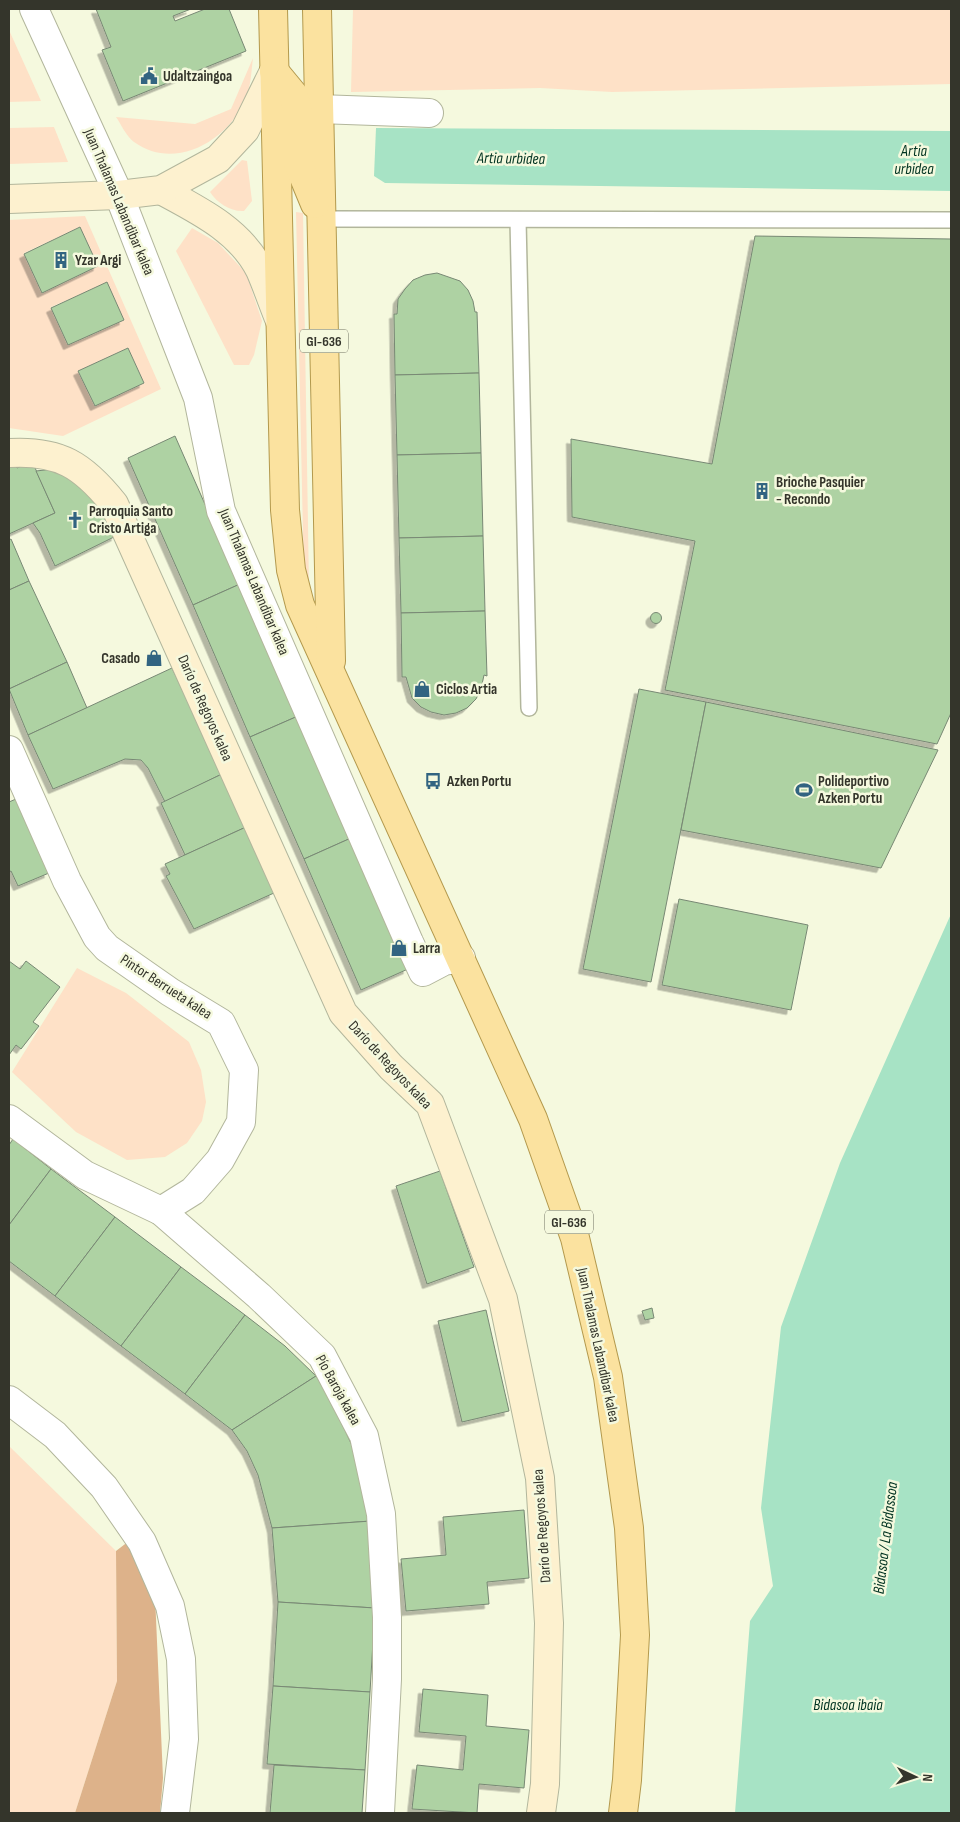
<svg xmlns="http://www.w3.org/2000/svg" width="960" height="1822" font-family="'Sofia Sans Condensed',sans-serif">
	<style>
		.green { fill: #fee1c7; fill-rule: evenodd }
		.forest { fill: #ddb28a }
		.water { fill: #a7e3c5 }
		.building { fill: #aed2a3; stroke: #788874; filter: url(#shadow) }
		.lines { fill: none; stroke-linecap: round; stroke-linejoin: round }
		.lane-casing { stroke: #b2b69c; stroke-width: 18 }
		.street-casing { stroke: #b2b69c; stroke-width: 30 }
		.secondary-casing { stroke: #b2b69c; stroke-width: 30 }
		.primary-casing { stroke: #b3994d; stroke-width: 30 }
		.lane { stroke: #fff; stroke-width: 15 }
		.street { stroke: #fff; stroke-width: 28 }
		.secondary { stroke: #fdf1cf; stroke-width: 28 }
		.primary { stroke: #fbe29f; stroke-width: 28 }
		.labels { text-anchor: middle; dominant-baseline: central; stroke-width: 5; stroke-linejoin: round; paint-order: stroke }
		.shield { fill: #f5f9de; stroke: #6e7061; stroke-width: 1 }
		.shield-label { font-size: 14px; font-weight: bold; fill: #34352b }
		.poi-label { font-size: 15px; font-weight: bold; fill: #34352b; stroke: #f5f9de; text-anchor: start }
		.street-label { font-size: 15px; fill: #34352b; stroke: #f5f9de }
		.water-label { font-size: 16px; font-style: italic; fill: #003321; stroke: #f5f9de }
	</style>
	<defs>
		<filter id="shadow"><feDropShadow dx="-4.5" dy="4.5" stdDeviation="0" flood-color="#0004"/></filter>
	</defs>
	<rect width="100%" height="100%" fill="#f5f9de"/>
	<g class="green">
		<path d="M353,9H951V84L612,92L540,88L351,92Z"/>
		<path d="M9,30L41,101L9,102Z"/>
		<path d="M253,58C251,73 251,89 244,103C225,142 174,171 134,142C126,136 121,124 116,117L195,124L231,109Z"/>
		<path d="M54,127L68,162L9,164V128Z"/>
		<path d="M242,160L247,161L252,201L244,211C231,212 217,203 210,192Z"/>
		<path d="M296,212L303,213L309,587L304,569L303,534Z"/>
		<path d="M85,216L161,389L63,436L9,428V220ZM80,227L98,266L42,292L24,253ZM107,283L68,345L51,307ZM128,348L144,383L95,406L78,371Z"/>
		<path d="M192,228L218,243L246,273L262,321L254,355L249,365H234L176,251Z"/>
		<path d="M77,968L126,993L189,1042L201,1070L206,1102L202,1121L187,1143L165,1157L127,1160L76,1132L12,1072Z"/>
		<path d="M9,1446L116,1551L117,1681L75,1813H9Z"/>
	</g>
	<path class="forest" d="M129,1541L155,1596L163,1778L160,1813H75L117,1681L116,1551Z"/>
	<g class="water">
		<path d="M376,128L951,131V191L385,183L374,176Z"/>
		<path d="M951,914V1813H735L750,1621L773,1586L761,1508L781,1327L840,1163Z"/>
	</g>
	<g class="building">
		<path d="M96,9H191L173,16L175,21L205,9H229L246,51L123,101L102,50L111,47Z"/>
		<path d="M80,227L98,266L42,293L24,254Z"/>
		<path d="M755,236L951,239V713L937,744L665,690L695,541L572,517L571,439L712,464Z"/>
		<path d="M437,273L460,281L468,290L473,301L475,312H477L479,373L395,375L394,314H397L398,299L405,289L413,280L425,275Z"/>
		<path d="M107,282L124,320L68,345L51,308Z"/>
		<path d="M128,348L144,383L95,406L78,371Z"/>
		<path d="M479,373L481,453L397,455L395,375Z"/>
		<path d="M175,436L240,584L193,605L128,458Z"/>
		<path d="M481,453L483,536L399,538L397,455Z"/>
		<path d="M32,461L55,513L9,534V465L14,463L17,468Z"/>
		<path d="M62,468L97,501L116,536L55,566L40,533L33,523L55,513L36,471Z"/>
		<path d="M483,536L485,611L401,613L399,538Z"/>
		<path d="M11,539L29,581L9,590V540Z"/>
		<path d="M29,581L67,662L9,689V590Z"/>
		<path d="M240,584L298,716L250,737L193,605Z"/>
		<path d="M485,611L487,676L484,675L481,689L476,699L467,708L456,713L444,715L431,712L421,707L412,698L406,677H402L401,613Z"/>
		<circle cx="656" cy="618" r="5.5"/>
		<path d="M67,662L87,708L28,735L9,689Z"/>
		<path d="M172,668L222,774L165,802L148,768L141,760L125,759L53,789L28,735Z"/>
		<path d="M639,689L706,702L651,982L583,969Z"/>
		<path d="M706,702L938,750L881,868L681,830Z"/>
		<path d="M298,716L351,838L304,859L250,737Z"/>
		<path d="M222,774L246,827L185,855L161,803Z"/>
		<path d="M16,799L49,873L18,886L11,871L9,872V802Z"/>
		<path d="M246,827L274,893L194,929L166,876L170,874L165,864Z"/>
		<path d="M351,838L408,969L361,990L304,859Z"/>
		<path d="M679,899L808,925L791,1010L662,985Z"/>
		<path d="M9,961L20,969L26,961L60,987L33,1022L39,1026L21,1049L16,1045L9,1055Z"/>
		<path d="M13,1139L51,1169L9,1225V1145Z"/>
		<path d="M51,1169L115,1217L55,1296L9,1261V1225Z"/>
		<path d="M440,1171L474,1267L427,1284L396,1186Z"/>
		<path d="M115,1217L181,1267L121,1346L55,1296Z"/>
		<path d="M181,1267L245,1315L185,1394L121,1346Z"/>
		<path d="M652,1308L654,1318L645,1320L642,1311Z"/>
		<path d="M486,1310L509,1411L462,1422L438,1321Z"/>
		<path d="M245,1315L285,1346L316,1376L232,1430L185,1394Z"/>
		<path d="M316,1376L329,1396L356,1454L371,1521L272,1528L258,1475L247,1451L232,1430Z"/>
		<path d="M524,1510L529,1578L487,1582L489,1604L406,1611L401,1559L446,1555L443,1517Z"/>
		<path d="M371,1521L375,1608L278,1602L272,1528Z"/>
		<path d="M278,1602L375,1608L370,1692L273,1686Z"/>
		<path d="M273,1686L370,1692L365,1770L267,1764Z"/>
		<path d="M423,1689L488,1695L486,1726L529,1730L524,1788L479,1784L477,1813L412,1809L417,1765L463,1770L466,1736L419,1732Z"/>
		<path d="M274,1765L365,1770L362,1813H270Z"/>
	</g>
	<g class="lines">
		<g class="lane-casing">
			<g id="lane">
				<path d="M321,219L951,220"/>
				<path d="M518,220L529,708"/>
			</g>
		</g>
		<g class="street-casing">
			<g id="street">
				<path d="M34,9L119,195L198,398L221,511L409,942L423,972L444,961L461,958"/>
				<path d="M319,109L429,113"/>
				<path d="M9,750L67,881L97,937L107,948L170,992L221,1023L244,1070L241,1122L220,1160L193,1191L161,1211"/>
				<path d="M9,1119L85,1175L161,1211L259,1296L322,1356L364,1436L381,1514L387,1617V1679L380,1813"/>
				<path d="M9,1400L55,1435L104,1487L142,1542L170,1606L181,1659L184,1739L175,1813"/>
			</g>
		</g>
		<g class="secondary-casing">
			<g id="secondary">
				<path d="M161,190C198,210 240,230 260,270C267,286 273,304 280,321"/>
				<path d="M9,199L119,195L161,190L218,159L245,130L274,71"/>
				<path d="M9,453C59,450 83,465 114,504L343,1013L391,1067L430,1104L503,1299L540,1478L549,1623L545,1784L541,1813"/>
			</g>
		</g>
		<g class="primary-casing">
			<g id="primary">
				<path d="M273,9L285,510L291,570L300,605L533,1119L575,1238L608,1377L629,1528L635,1635L627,1780L623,1813"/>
				<path d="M317,9L331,661"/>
				<path d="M274,71L293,94L298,110V163L315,204"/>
			</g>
		</g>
		<use href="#lane" class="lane"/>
		<use href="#street" class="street"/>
		<use href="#secondary" class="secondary"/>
		<use href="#primary" class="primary"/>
	</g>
	<defs>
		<g id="civic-bare" transform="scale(1.35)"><path d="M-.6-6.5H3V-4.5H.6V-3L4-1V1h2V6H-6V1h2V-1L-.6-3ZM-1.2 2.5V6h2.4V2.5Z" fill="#326481" stroke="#f5f9de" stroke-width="2.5" paint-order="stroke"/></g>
		<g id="building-bare" transform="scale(1.35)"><path d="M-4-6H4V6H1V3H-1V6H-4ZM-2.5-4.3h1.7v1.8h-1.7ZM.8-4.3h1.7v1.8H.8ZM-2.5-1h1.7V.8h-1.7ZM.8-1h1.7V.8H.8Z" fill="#326481" stroke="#f5f9de" stroke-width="2.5" paint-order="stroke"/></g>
		<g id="church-bare" transform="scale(1.35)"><path d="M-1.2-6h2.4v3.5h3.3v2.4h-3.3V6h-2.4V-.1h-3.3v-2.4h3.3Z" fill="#326481" stroke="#f5f9de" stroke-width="2.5" paint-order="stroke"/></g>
		<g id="shop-bare" transform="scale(1.35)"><path d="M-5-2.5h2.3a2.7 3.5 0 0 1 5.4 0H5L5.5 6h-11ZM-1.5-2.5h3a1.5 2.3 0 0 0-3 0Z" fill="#326481" stroke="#f5f9de" stroke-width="2.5" paint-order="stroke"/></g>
		<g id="bus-bare" transform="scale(1.35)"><path d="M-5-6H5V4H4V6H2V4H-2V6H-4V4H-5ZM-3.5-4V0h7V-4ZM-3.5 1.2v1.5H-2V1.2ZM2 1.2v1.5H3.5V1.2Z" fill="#326481" stroke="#f5f9de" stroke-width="2.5" paint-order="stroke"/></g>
		<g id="stadium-bare" transform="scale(1.35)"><path d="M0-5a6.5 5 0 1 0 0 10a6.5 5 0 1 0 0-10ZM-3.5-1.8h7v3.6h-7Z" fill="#326481" stroke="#f5f9de" stroke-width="2.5" paint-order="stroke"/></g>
	</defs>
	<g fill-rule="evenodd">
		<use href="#civic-bare" x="149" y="76"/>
		<use href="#building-bare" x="61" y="260"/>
		<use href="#building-bare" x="762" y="491"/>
		<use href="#church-bare" x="75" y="520"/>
		<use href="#shop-bare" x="154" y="658"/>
		<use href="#shop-bare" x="422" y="689"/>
		<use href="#bus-bare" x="433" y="781"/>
		<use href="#stadium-bare" x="804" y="790"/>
		<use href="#shop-bare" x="399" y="948"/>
	</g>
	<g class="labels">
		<g class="shield">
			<rect x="300" y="329.5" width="48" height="23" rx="4"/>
			<rect x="545" y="1210.5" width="48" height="23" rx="4"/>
		</g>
		<g class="shield-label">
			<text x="324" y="341">GI-636</text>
			<text x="569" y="1222">GI-636</text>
		</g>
		<g class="poi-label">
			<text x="163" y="76">Udaltzaingoa</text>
			<text x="75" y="260">Yzar Argi</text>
			<text x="776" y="482">Brioche Pasquier<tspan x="776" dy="17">- Recondo</tspan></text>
			<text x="89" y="511">Parroquia Santo<tspan x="89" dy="17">Cristo Artiga</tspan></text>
			<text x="140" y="658" text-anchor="end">Casado</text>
			<text x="436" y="689">Ciclos Artia</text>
			<text x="447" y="781">Azken Portu</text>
			<text x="818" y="781">Polideportivo<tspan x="818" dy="17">Azken Portu</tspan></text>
			<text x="413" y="948">Larra</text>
		</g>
		<g class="street-label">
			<text transform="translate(119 202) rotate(67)">Juan Thalamas Labandibar kalea</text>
			<text transform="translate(254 582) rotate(67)">Juan Thalamas Labandibar kalea</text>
			<text transform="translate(205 708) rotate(66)">Darío de Regoyos kalea</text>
			<text transform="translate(166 987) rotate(33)">Pintor Berrueta kalea</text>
			<text transform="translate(390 1065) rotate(47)">Darío de Regoyos kalea</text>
			<text transform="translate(598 1345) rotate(78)">Juan Thalamas Labandibar kalea</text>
			<text transform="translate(338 1390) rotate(61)">Pío Baroja kalea</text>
			<text transform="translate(542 1526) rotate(-94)">Darío de Regoyos kalea</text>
		</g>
		<g class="water-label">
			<text x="914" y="151">Artia<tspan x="914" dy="18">urbidea</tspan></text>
			<text transform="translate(511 159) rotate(1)">Artia urbidea</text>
			<text transform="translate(886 1538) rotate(-83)">Bidasoa / La Bidassoa</text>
			<text x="848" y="1705">Bidasoa ibaia</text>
		</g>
	</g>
	<rect width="960" height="1822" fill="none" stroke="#34352b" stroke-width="20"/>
	<g transform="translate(915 1777) rotate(94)" stroke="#f5f9de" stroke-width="4" paint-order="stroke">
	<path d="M0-4L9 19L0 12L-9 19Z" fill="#34352b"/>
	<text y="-8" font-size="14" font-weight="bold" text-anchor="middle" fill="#34352b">N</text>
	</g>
</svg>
